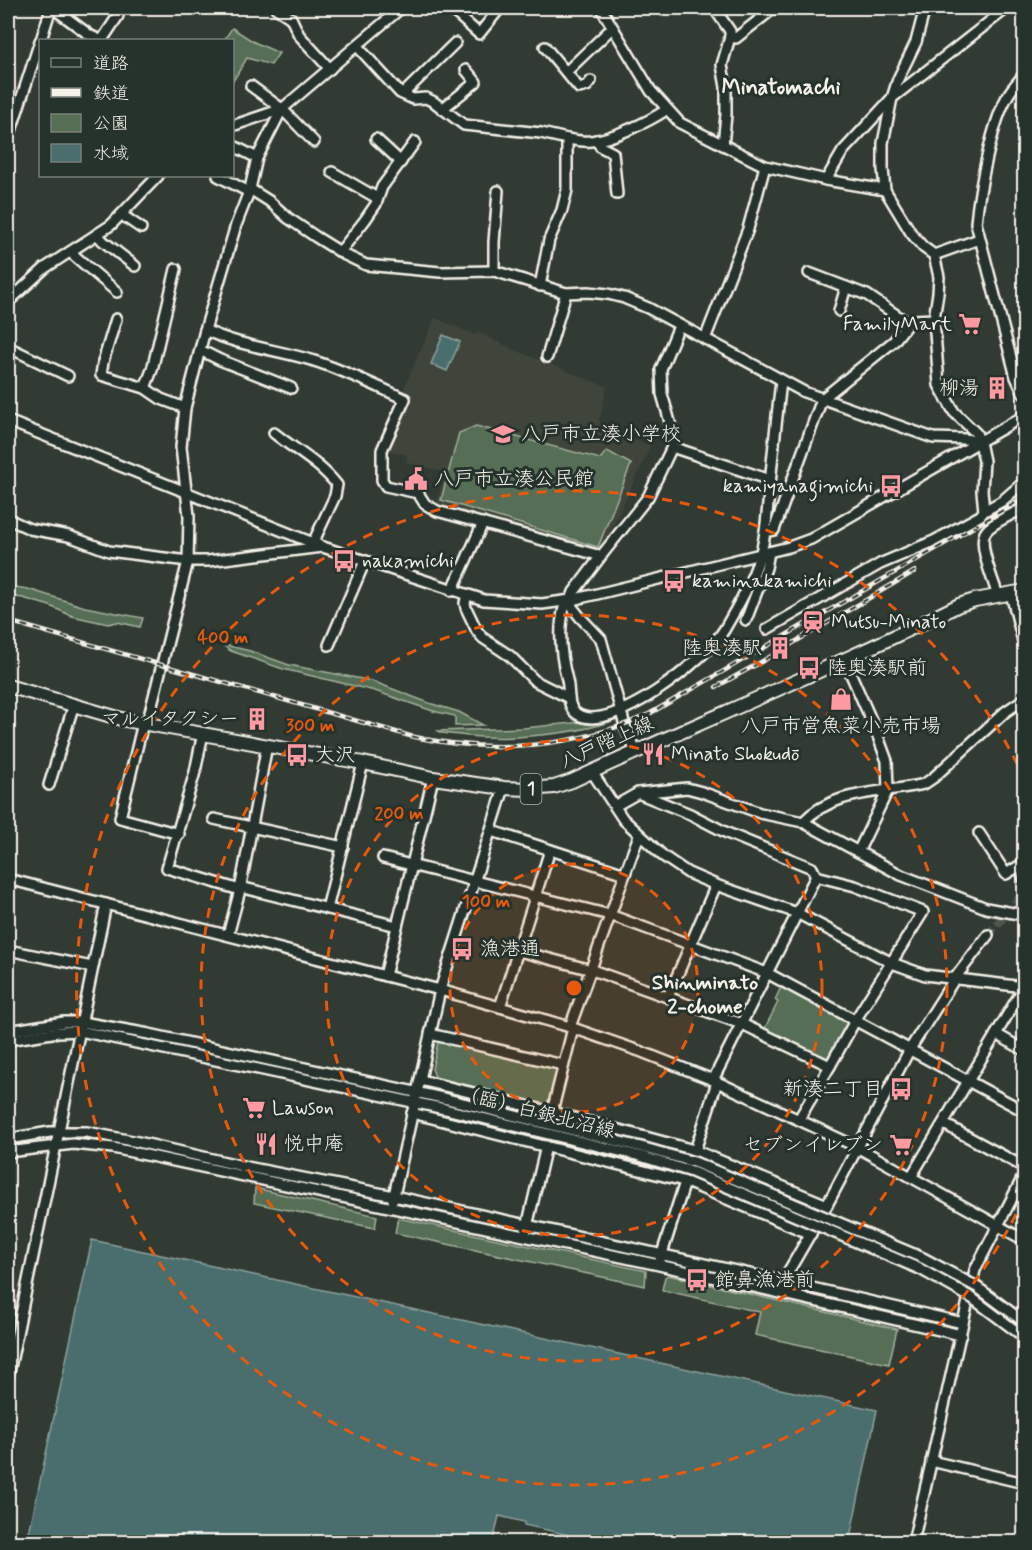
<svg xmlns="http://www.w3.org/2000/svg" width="1032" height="1550" font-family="Mynerve,'Klee One',sans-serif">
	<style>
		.built { fill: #41453b }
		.green { fill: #556e54; stroke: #a4b09e; stroke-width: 1.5 }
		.water { fill: #496e6d; stroke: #8da29e; stroke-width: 1.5 }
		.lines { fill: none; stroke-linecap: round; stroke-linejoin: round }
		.minor-tunnel { stroke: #4f564e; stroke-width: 9; stroke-dasharray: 9 4.5; stroke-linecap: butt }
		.minor-casing { stroke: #f4f1e8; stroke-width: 14 }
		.major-casing { stroke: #f4f1e8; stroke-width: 16 }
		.minor { stroke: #26332d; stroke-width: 9 }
		.major { stroke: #26332d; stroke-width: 12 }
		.rail-casing { stroke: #f4f1e8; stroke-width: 4.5 }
		.rail { stroke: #26332d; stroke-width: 2; stroke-dasharray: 7; stroke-linecap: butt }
		.minor-bridge-casing { stroke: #f4f1e8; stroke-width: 14; stroke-linecap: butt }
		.minor-bridge { stroke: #26332d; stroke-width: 9 }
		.ring { fill: none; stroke: #e8590c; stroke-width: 3; stroke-dasharray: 10 8 }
		.labels { text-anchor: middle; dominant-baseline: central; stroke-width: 6; stroke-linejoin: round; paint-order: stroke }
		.shield { fill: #26332d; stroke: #b6b8b0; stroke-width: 1.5 }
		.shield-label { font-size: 18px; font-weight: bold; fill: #f4f1e8 }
		.poi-label { font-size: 20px; fill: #f4f1e8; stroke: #26332d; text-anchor: start }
		.street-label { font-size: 20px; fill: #f4f1e8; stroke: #26332d }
		.neighbourhood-label { font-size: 21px; font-weight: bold; fill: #f4f1e8; stroke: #26332d }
		.quarter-label { font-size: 22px; font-weight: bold; fill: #f4f1e8; stroke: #26332d }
		.centre { fill: #e8590c; stroke: #26332d; stroke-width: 3 }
		.ring-label { font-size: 18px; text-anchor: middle; font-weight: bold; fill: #e8590c; stroke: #26332d; stroke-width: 6; stroke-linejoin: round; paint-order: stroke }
	</style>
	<rect width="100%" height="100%" fill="#323b33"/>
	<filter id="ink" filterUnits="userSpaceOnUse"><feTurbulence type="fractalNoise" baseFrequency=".0167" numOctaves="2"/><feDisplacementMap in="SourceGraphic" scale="12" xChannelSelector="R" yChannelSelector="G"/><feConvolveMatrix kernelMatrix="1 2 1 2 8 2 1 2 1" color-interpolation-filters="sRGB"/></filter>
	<g filter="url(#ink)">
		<path class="built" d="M435,318L475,335L477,332L515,350L607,387L599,420L608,432L650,445L648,452L601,551L436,505L445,472L406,462L408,455L387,450L410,398L401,395Z"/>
		<g class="green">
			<path d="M232,28L254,42L279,53L271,65L247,58L233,81L232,40H224Z"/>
			<path d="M476,426L600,459L607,451L631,464L598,547L441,500L459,433Z"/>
			<path d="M8,586L28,589L85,607L143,618L140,627L117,622L108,624L72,616L50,606L23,598L8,596Z"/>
			<path d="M221,644L250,651L289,665L372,681L429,703L459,712L483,725L455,726V716L433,711L375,691L283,669L231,651Z"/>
			<path d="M611,719L612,721C582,733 516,739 483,737C469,737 455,734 441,733L438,731L524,728Z"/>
			<path d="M782,985L848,1021V1026L830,1058L825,1059L764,1030L778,1002L775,1000Z"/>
			<path d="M439,1038L558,1066L549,1102L542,1104L436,1079L432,1069Z"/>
			<path d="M255,1188L377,1216L375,1228L254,1203Z"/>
			<path d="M398,1218L646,1271L645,1286L395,1233Z"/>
			<path d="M668,1275L897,1329L889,1364L755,1335L760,1312L662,1290L665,1277Z"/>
		</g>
		<g class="water">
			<path d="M443,335L460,342L447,371L431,364Z"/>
			<path d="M92,1240L877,1410L849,1542H601L524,1525V1522L499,1516L493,1542H27Z"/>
		</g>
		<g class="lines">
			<path class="minor-tunnel" d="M988,935L1024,893"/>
			<g class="minor-casing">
				<g id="minor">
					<path d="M53,8L91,36L100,40"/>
					<path d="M276,8L291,18L299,35L330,69"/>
					<path d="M401,8L282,109L257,158L250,189L269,201L288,218L316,237L345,255L366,265L440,272L494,271L566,293L588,292L608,294L624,298L648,308L804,392L933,438L965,439L980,442"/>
					<path d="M450,8L479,34L500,8"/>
					<path d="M601,8L651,91L680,123L765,166L826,180L885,190"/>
					<path d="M714,8L730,31V37L722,65L726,87V115L723,145"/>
					<path d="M925,8L916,42L898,79L892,98L883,143V169L885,190L911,233L923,247L934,255L979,239"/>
					<path d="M730,37L736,38L774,8"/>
					<path d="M41,40L51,8"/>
					<path d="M102,40L118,16"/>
					<path d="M357,46L400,93L413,99L426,98L434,102L464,125L541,133L567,139V190L562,210L549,240L540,286"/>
					<path d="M545,47L579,88L587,86L591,81"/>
					<path d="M566,72L612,28"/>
					<path d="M1024,74C1020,80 1014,86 1010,92C992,119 979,191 976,223L1016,377L1024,394"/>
					<path d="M251,86L282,109L314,142"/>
					<path d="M403,94L455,43"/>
					<path d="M442,109L476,82L466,70"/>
					<path d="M232,126L282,109"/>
					<path d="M376,139L401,162"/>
					<path d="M567,139C574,140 583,142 591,141C612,139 648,122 666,110"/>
					<path d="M8,140L40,41"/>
					<path d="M596,140L601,147L613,153L617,194"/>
					<path d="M232,145L257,158"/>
					<path d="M332,172L377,198"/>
					<path d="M218,176L249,192"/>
					<path d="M826,180L843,151L892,98L1007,8"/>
					<path d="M122,215L141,228"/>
					<path d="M97,234L103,241L135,266"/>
					<path d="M70,252L117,292"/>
					<path d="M340,252L365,220L376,204L382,187L415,142"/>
					<path d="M494,271V242L498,191"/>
					<path d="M809,273L867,295L908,323"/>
					<path d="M8,302L45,268L111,225L158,176"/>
					<path d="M839,311L846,287"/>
					<path d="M116,319L103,362L101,375L145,388L161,399L185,408"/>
					<path d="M205,330C236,345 277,350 311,360C344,370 374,385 405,399L382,450V480L386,486L418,493L425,504L437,511L601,556"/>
					<path d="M705,339L748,229L765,166"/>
					<path d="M8,347L68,376"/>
					<path d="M200,350L220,360L291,388"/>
					<path d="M547,357L566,293"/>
					<path d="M145,388L152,370L176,269"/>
					<path d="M8,421L323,547L484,600L542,604L571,600L597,594L789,547L811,539L1024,416"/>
					<path d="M274,433C295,450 320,463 337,485L335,496L313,543"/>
					<path d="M672,447L770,480"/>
					<path d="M984,511L1002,501L1024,482"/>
					<path d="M8,519L30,529L69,536L109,551L188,561H208L322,547"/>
					<path d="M765,532L774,530L822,399L894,341L908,323L913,320L934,319"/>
					<path d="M452,591L483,523"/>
					<path d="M1011,594L1024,645"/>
					<path d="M467,595L465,603L466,608L477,631L483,638L510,656L535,681L569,698"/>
					<path d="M998,596C994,582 978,546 985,533C989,524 1015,513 1024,508"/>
					<path d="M564,608C558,631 561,657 567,680C570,690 566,707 577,714C611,736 707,658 724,630C738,606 753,580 761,552C767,531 767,507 770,485C773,450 777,416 781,381"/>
					<path d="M746,620L766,568L769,552"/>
					<path d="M767,629L880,564L934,541L980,516L984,511L982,491L984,461L980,442L976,433L954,412L939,385L934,319L938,293L939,277L934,255"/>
					<path d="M329,645L365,561"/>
					<path d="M845,661L876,731L887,761L888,790L858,852"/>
					<path d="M143,723L120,818L179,834"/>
					<path d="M147,724L188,561L189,516L181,447L185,408L205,330L236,225L250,189"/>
					<path d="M203,733L195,772L167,868L240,890"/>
					<path d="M636,752L625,726L601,639L580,617L572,607L571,600L574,592L601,556L648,497L672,447L670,422L662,394L661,369L679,326"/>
					<path d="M592,772L623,819L663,856L688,873L716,885L797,913L892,963L925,975L1024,987"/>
					<path d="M49,785L74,704"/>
					<path d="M638,793L687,788L702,792L760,813L803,822L901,875L986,908L1024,915"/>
					<path d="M615,806L638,793L690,814L727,833L812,868L816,876L713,1080"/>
					<path d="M214,819L343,847"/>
					<path d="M803,822C834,789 883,794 924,784L933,778L1005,712L1024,699"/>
					<path d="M492,831L625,874"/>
					<path d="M979,833L1006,874L1024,863"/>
					<path d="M383,858L610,915L767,973L1024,1111"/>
					<path d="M1021,865L1024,879"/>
					<path d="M8,879L440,990L570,1027L642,1052L713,1080L857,1147L1024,1240"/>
					<path d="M240,887L397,926"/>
					<path d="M327,909L363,763"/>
					<path d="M228,935L240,890L267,745"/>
					<path d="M8,950L92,967"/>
					<path d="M519,951L592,970L742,1024L830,1066L856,1019L923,912L855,886L816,876"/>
					<path d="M385,976L433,778"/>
					<path d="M668,997L716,885"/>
					<path d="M500,1007L550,850"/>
					<path d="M570,1027L639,835"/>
					<path d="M8,1031L64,1022H82L149,1034L447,1099"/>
					<path d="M430,1034L563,1065"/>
					<path d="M996,1034L1024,1050"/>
					<path d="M8,1040L58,1032L80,1031L445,1109"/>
					<path d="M420,1080L552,1112L694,1150L827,1205"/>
					<path d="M552,1112L573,1028"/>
					<path d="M412,1113L684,1181L811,1234"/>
					<path d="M799,1119L830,1066"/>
					<path d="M944,1124L1024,1167"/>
					<path d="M8,1139L50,1132H87L138,1142L247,1167L394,1196L782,1281L963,1323"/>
					<path d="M8,1152L73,1144L113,1148L659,1265L961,1335"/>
					<path d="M911,1177L1024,987"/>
					<path d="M393,1200L440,990L504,788"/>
					<path d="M526,1231L546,1146"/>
					<path d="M660,1260L717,1082"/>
					<path d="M780,1286L827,1205L910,1049L955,978L988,935"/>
					<path d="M8,1377L106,904"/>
					<path d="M931,1461L1024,1483"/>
					<path d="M913,1542L975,1270L1024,1175"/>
				</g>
			</g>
			<g class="major-casing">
				<path id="major" d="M8,686L125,720L363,763L433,778L504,788L528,789L554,787L572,781C701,721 832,669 959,605L975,600L1024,591"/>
			</g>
			<use href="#minor" class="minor"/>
			<use href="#major" class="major"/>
			<g class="rail-casing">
				<g id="rail">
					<path d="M8,621L410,736C490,754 574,749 649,714L1024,498"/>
					<path d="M716,687L761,662L915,571"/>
				</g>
			</g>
			<use href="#rail" class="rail"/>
			<g class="minor-bridge-casing">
				<g id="minor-bridge">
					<path d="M447,1099L641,1147L694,1162L923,1258L977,1287L1024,1322"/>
					<path d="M445,1109L640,1156L692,1172L920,1269L972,1298L1024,1337"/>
				</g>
			</g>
			<use href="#minor-bridge" class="minor-bridge"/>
		</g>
	</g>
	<circle cx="574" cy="988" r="124" fill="#e8590c" fill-opacity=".12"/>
	<g class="ring">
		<circle cx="574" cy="988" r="124"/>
		<circle cx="574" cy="988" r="248"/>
		<circle cx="574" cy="988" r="373"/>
		<path d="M1024 1198A497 497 0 1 1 1024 778"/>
	</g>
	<defs>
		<g id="supermarket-bare" transform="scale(1.8)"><path d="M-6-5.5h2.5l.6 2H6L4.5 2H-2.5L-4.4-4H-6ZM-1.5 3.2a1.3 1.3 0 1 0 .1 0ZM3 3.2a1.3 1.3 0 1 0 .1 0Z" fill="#ff9aa2" stroke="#26332d" stroke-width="2.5" paint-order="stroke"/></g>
		<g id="building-bare" transform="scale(1.8)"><path d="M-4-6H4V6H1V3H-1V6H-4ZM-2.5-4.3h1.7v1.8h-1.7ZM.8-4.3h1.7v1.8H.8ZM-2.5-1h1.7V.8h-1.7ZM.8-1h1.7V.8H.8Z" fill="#ff9aa2" stroke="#26332d" stroke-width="2.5" paint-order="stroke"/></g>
		<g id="school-bare" transform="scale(1.8)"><path d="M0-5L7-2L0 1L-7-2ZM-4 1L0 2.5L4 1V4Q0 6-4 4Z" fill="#ff9aa2" stroke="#26332d" stroke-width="2.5" paint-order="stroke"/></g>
		<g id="civic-bare" transform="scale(1.8)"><path d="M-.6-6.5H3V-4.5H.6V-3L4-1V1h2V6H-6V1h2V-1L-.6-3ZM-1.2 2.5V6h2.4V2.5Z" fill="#ff9aa2" stroke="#26332d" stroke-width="2.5" paint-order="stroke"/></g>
		<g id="bus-bare" transform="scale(1.8)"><path d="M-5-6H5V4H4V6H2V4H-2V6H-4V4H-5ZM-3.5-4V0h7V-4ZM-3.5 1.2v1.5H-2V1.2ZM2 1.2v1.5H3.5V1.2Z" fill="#ff9aa2" stroke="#26332d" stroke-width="2.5" paint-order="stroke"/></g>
		<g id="station-bare" transform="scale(1.8)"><path d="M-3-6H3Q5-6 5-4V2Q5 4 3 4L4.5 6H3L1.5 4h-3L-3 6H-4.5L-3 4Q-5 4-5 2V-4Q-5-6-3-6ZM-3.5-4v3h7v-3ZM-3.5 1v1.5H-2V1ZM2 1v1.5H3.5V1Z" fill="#ff9aa2" stroke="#26332d" stroke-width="2.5" paint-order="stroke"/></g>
		<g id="shop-bare" transform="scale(1.8)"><path d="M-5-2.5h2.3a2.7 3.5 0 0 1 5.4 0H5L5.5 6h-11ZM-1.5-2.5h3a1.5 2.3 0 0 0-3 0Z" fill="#ff9aa2" stroke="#26332d" stroke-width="2.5" paint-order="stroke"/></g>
		<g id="restaurant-bare" transform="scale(1.8)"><path d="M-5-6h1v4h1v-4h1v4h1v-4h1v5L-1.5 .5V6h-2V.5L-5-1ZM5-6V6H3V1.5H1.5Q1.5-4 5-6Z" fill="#ff9aa2" stroke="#26332d" stroke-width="2.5" paint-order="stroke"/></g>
	</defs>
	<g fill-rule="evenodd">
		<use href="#supermarket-bare" x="970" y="324"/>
		<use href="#building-bare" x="997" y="388"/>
		<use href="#school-bare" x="503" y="434"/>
		<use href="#civic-bare" x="416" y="479"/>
		<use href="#bus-bare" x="891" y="486"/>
		<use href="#bus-bare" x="344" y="561"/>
		<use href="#bus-bare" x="674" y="581"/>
		<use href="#station-bare" x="813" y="622"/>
		<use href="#building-bare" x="780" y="648"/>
		<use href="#bus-bare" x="809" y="668"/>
		<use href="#shop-bare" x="841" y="699"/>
		<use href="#building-bare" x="257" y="719"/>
		<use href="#restaurant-bare" x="653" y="754"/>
		<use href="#bus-bare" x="297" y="755"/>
		<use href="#bus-bare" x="462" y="949"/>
		<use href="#bus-bare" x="901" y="1089"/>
		<use href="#supermarket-bare" x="254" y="1108"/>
		<use href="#restaurant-bare" x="266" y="1144"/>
		<use href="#supermarket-bare" x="901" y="1145"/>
		<use href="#bus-bare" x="697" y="1280"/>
	</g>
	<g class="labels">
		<rect class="shield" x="520.5" y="774" width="21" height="30" rx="4.5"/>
		<g class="shield-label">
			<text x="531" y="789">1</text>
		</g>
		<g class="poi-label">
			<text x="952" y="324" text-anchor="end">FamilyMart</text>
			<text x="979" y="388" text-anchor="end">柳湯</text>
			<text x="521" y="434">八戸市立湊小学校</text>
			<text x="434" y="479">八戸市立湊公民館</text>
			<text x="873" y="486" text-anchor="end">kamiyanagimichi</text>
			<text x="362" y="561">nakamichi</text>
			<text x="692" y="581">kaminakamichi</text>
			<text x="831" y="622">Mutsu-Minato</text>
			<text x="762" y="648" text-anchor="end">陸奥湊駅</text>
			<text x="827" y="668">陸奥湊駅前</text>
			<text x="239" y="719" text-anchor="end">マルイタクシー</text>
			<text x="841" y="726" text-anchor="middle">八戸市営魚菜小売市場</text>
			<text x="671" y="754">Minato Shokudō</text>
			<text x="315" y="755">大沢</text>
			<text x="480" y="949">漁港通</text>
			<text x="883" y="1089" text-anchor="end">新湊二丁目</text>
			<text x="272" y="1108">Lawson</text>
			<text x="284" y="1144">悦中庵</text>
			<text x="883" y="1145" text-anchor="end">セブンイレブン</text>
			<text x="715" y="1280">館鼻漁港前</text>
		</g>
		<g class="street-label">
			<text transform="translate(607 743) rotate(-24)">八戸階上線</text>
			<text transform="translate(537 1113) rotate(14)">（臨）白銀北沼線</text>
		</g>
		<g class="neighbourhood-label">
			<text x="705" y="983">Shinminato<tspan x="705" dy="24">2-chome</tspan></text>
		</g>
		<g class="quarter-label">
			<text x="781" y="88">Minatomachi</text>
		</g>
	</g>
	<circle cx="574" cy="988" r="9" class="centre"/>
	<g class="ring-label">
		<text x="223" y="643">400 m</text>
		<text x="310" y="731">300 m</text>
		<text x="399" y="819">200 m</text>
		<text x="486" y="907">100 m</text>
	</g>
	<rect width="1032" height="1550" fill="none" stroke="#26332d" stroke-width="30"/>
	<rect x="15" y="15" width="1002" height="1520" fill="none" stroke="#f4f1e8" stroke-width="2" filter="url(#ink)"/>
	<rect x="39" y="39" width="195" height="138" fill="#26332d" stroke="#787f78" stroke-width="1.5"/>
	<rect x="51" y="58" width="30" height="9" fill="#26332d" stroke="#787f78" stroke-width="1.5"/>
	<text x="93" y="69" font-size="18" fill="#f4f1e8">道路</text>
	<rect x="51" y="88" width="30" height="9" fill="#f4f1e8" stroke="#787f78" stroke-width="1.5"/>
	<text x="93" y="99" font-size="18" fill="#f4f1e8">鉄道</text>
	<rect x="51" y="114" width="30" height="18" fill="#556e54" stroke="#787f78" stroke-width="1.5"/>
	<text x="93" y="129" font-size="18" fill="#f4f1e8">公園</text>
	<rect x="51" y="144" width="30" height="18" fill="#496e6d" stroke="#787f78" stroke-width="1.5"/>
	<text x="93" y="159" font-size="18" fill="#f4f1e8">水域</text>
</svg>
